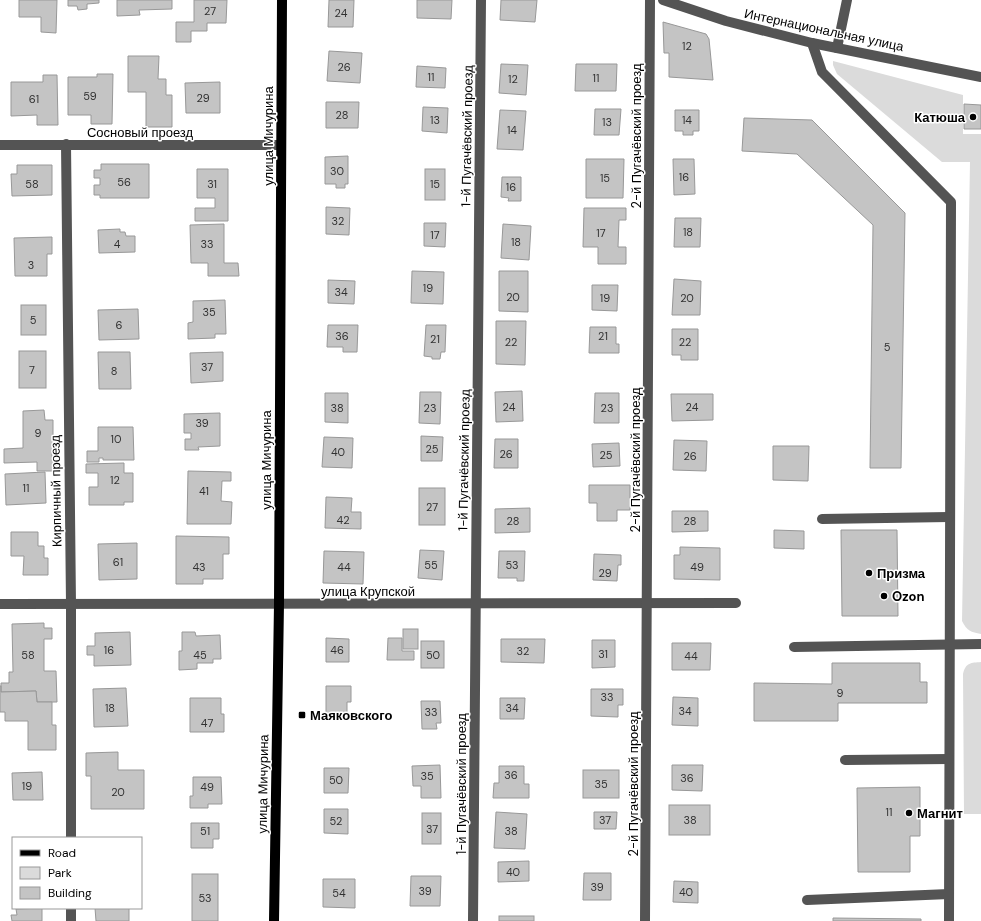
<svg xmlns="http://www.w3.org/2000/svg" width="981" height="921" font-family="'DM Sans',sans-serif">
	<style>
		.green { fill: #dbdbdb }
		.building { fill: #c4c4c4; stroke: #989898 }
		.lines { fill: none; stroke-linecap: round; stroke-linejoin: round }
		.minor { stroke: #545454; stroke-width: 10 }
		.major { stroke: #000; stroke-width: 10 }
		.poi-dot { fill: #000; stroke: #fff; stroke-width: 1.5 }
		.labels { text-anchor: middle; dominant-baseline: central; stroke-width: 3; stroke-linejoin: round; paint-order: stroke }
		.number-label { font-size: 11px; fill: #313131 }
		.street-label { font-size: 13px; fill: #000; stroke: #fff }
		.poi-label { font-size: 13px; font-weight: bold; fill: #000; stroke: #fff; text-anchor: start }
	</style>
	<rect width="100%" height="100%" fill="#fff"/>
	<g class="green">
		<path d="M833,61L963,95V134H981V634C971,632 967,631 962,621L970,162H942L837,74L833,65Z"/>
		<path d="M981,662V814H964L963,674C966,662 971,663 981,662Z"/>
	</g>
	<g class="building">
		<path d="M19,0H57L56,33L41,32V17H19Z"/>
		<path d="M68,0H99V3L87,4V9L78,10L77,6H68Z"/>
		<path d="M117,0H172V9L139,10L140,15L117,16Z"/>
		<path d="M194,0H227L226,23H207V31H191V42H176V22H194Z"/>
		<path d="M329,0H354L353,27H328Z"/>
		<path d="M417,0H452L451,19L417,18Z"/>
		<path d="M501,0H537L535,22L500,20Z"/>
		<path d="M663,22L706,34L709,39L713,80L669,77V53H664Z"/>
		<path d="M329,51L362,53L360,83L327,81Z"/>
		<path d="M128,56H159L158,79H166V95H172V127H146V92H128Z"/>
		<path d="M501,64L528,65L526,95L499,93Z"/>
		<path d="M576,64H617L616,91H575Z"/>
		<path d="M417,66L446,68L445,88L416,87Z"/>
		<path d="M97,74H113L112,124H91V115H68V77H97Z"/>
		<path d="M43,75H57L58,125H37V115L11,116V82H43Z"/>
		<path d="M220,82V113H186L185,83Z"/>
		<path d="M326,102H359L358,128H326Z"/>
		<path d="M964,104L981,105V129H964Z"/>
		<path d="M423,107L448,108L447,133L422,131Z"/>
		<path d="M595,109H621L619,135H594Z"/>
		<path d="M500,110L526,111L523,150L497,149Z"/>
		<path d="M675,110H699V131H693V135H683V131H675Z"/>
		<path d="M744,118L812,120L905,213L901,468H870L873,225L797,154L742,151Z"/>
		<path d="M348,156V184H345V188H336V184H325V157Z"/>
		<path d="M586,159H624L623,198H586Z"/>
		<path d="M673,159H694L695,194L674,195Z"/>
		<path d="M101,164H149V198H100V195H94V185H100V178H94V170H101Z"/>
		<path d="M17,165H52V195L12,196L11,174H17Z"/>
		<path d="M197,169H228V221H195V208H215V198H197Z"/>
		<rect x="425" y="169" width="20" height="31"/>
		<path d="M502,177H521V201H508L509,198L501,197Z"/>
		<path d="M326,207L350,208L349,235L326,234Z"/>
		<path d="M584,208H626V220H619L618,247H626V264H598V247H583Z"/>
		<path d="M675,218H701L700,247H674Z"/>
		<path d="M424,223H446L445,247L424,246Z"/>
		<path d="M224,224V263H238L239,276H208V263H191L190,225Z"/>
		<path d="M503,224L531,226L529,260L501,258Z"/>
		<path d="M120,229V232H125L126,236H135V252L99,253L98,230Z"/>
		<path d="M52,237V254H47V276H15L14,238Z"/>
		<path d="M412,271L444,272L443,304L411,303Z"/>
		<path d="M499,271H528V312L499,311Z"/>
		<path d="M674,279L701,281L700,315H672Z"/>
		<path d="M328,280L355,281L354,304L328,303Z"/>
		<path d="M592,285H618L617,311L592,310Z"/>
		<path d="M225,300L226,334H215V338L188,339V323L193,322V301Z"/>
		<rect x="21" y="305" width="25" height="30"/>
		<path d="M138,309L139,339L99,340L98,310Z"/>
		<path d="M496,321H526L525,365L496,364Z"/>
		<path d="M328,325H358L357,352H343V347H327Z"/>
		<path d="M426,325H446L445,352H441L440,359H432V357L424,356Z"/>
		<path d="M590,327H616V344H619V353H589Z"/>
		<path d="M672,329H698V360H681V355H672Z"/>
		<rect x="19" y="351" width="27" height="37"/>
		<path d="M98,352H130L131,389H99Z"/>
		<path d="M223,352V381L191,383L190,353Z"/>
		<path d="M522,391L523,421L496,422L495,392Z"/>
		<path d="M420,392H441L440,424L419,423Z"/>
		<path d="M325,393H348V423L325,422Z"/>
		<path d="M595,393H619V423H594Z"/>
		<path d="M671,394H713V420L672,421Z"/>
		<path d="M44,410L45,420H53V445H56L57,452H52V461L56,462V471H37V462L4,463V449L23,448V411Z"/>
		<path d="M220,413V446L198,447L199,450H185V439H191V433H184V414Z"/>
		<path d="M98,427H133L134,460H103V458H99V462H87V451H98Z"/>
		<path d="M421,436L443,437L442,461H421Z"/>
		<path d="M324,437L353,438L352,468L322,467Z"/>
		<path d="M495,439H518V468H494Z"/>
		<path d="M674,440L707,441L706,471L673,470Z"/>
		<path d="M619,443L620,466L593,467L592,444Z"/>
		<path d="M773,446H809L808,481L773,480Z"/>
		<path d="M124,463V473H133V502H124V505H89V487H98V473H86V464Z"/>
		<path d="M188,471L231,472V481H222L221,501L232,502L231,524H187Z"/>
		<path d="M45,472L46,503L6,505L5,474Z"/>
		<path d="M589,485H630V510H617V521H597V503H589Z"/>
		<rect x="419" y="488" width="26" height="37"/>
		<path d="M326,497L352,498L351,512H361V529L325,528Z"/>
		<path d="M530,508V532L495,533V509Z"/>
		<path d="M672,511H708V531L672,532Z"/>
		<path d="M774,530L804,531V549L774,548Z"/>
		<path d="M841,530H897L898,616H842Z"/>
		<path d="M11,532H38V546H44V558H48V575H23L24,556H11Z"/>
		<path d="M176,536L229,537V554H223V579H203V584H176Z"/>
		<path d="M137,543V579L99,580L98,544Z"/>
		<path d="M680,547L720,548V580L674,579V555H680Z"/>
		<path d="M420,550L444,551L442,580L418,578Z"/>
		<path d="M324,551L364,552L363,584L323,583Z"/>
		<path d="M499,551H525L524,581H517V578H498Z"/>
		<path d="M594,554L621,555V565H618L617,581L593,580Z"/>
		<path d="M44,623V628H52V639H44V671H56L57,702H37L36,691L1,692V683H9V672H13L12,624Z"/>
		<rect x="403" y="629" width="15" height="20"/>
		<path d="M130,632L131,665L94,666V655H87V646H95V633Z"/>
		<path d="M182,632H195L196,636L220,635L221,659H213V663H197V669L179,670V651H182Z"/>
		<path d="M326,638L349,639V662H326Z"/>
		<path d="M388,638H402V651H414V660H387Z"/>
		<path d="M501,639H545L544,663L501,662Z"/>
		<path d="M592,640H615V667L592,668Z"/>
		<rect x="421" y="641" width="23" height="27"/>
		<path d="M672,643H711L710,670H672Z"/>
		<path d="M832,663H920V682H927V703H838V721H754V683L832,684Z"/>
		<path d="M0,686H1V692L36,691L37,702H52V725H56V750H28V721H5V712H0Z"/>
		<path d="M326,686H351V702H347V719H326Z"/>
		<path d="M126,688L128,726L94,727L93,689Z"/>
		<path d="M591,689H623V705H618V717L591,716Z"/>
		<path d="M673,697L698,698V726L672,725Z"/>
		<path d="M190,698H221V714H224V732H190Z"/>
		<path d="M500,698H525L524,719H500Z"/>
		<path d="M421,701H440L441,723H436L437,729H422Z"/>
		<path d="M118,752V770H144V809H91V776H86V753Z"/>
		<path d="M440,765L441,798H421V786H413L412,766Z"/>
		<path d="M672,765H703L702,791L672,790Z"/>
		<path d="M499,766H524V784H529V798H493L494,783H499Z"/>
		<path d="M324,768H349L348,793H324Z"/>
		<rect x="583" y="770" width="36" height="28"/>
		<path d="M42,772L43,800H13L12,773Z"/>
		<path d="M193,777H221L222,804H208V808H190V796H193Z"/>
		<path d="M920,787V836H910V872H858L857,788Z"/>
		<rect x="669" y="805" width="41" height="30"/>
		<path d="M324,809H348V834L324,833Z"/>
		<path d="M496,812L527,814L525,849L494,848Z"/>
		<path d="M594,812H617L616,829H594Z"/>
		<rect x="422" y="813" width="19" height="31"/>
		<path d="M191,823H219V839H213V848H191Z"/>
		<path d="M529,861V881L498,882V862Z"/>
		<path d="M584,873H611V900H583Z"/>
		<rect x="192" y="874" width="26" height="47"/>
		<path d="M411,876H441L440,906H410Z"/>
		<path d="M323,879H355V908L323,907Z"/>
		<path d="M674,881L698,882V903L673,902Z"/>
		<path d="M42,908V921H12L11,915H17L16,909Z"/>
		<path d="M95,908H129V921H96Z"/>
		<rect x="499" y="916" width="35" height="5"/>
		<path d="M833,918L921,919V921H833Z"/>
	</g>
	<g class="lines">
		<g class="minor">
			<path d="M663,0L726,21L812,43L981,77"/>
			<path d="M812,43L822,72L951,202L949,921"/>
			<path d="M837,48L847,0"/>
			<path d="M66,144L71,604V838"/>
			<path d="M0,145H281"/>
			<path d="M822,519L949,517"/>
			<path d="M0,604L736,603"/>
			<path d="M794,647L981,644"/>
			<path d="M845,760L949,759"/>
			<path d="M807,900L949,894"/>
			<path d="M71,908V921"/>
			<path d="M473,921L481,0"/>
			<path d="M645,921L650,0"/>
		</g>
		<path class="major" d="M274,921L279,604L282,0"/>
	</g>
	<g class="poi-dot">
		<circle cx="973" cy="117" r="4"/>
		<circle cx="869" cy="573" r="4"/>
		<circle cx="884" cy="596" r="4"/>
		<rect x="298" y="711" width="8" height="8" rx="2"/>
		<circle cx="909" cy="813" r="4"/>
	</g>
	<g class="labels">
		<g class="number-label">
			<text x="210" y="11">27</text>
			<text x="341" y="13">24</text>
			<text x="687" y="46">12</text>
			<text x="344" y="67">26</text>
			<text x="431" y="77">11</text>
			<text x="596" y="78">11</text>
			<text x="513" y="79">12</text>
			<text x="90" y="96">59</text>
			<text x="203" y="98">29</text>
			<text x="34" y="99">61</text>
			<text x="342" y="115">28</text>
			<text x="435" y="120">13</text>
			<text x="687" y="120">14</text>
			<text x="607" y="122">13</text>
			<text x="512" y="130">14</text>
			<text x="337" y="171">30</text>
			<text x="684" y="177">16</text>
			<text x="605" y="178">15</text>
			<text x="124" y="182">56</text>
			<text x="32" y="184">58</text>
			<text x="212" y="184">31</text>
			<text x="435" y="184">15</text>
			<text x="511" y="187">16</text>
			<text x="338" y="221">32</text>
			<text x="688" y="232">18</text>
			<text x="601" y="233">17</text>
			<text x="435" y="235">17</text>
			<text x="516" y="242">18</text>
			<text x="117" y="244">4</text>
			<text x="207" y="244">33</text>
			<text x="31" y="265">3</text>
			<text x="428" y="288">19</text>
			<text x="341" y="292">34</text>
			<text x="513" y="297">20</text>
			<text x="605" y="298">19</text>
			<text x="687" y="298">20</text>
			<text x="209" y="312">35</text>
			<text x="33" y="320">5</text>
			<text x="119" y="325">6</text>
			<text x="342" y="336">36</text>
			<text x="603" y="336">21</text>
			<text x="435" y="339">21</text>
			<text x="511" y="342">22</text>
			<text x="685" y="342">22</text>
			<text x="887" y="347">5</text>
			<text x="207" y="367">37</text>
			<text x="32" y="370">7</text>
			<text x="114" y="371">8</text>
			<text x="509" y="407">24</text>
			<text x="692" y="407">24</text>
			<text x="337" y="408">38</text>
			<text x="430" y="408">23</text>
			<text x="607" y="408">23</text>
			<text x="202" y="423">39</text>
			<text x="38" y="433">9</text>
			<text x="116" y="439">10</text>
			<text x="432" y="449">25</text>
			<text x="338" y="452">40</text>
			<text x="506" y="454">26</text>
			<text x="606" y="455">25</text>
			<text x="690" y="456">26</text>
			<text x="115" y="480">12</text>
			<text x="26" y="488">11</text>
			<text x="204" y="491">41</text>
			<text x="432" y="507">27</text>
			<text x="343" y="520">42</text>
			<text x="513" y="521">28</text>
			<text x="690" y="521">28</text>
			<text x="118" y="562">61</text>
			<text x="431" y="565">55</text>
			<text x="512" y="565">53</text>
			<text x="199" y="567">43</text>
			<text x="344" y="567">44</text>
			<text x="697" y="567">49</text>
			<text x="605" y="573">29</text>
			<text x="109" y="650">16</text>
			<text x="337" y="650">46</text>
			<text x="523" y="651">32</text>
			<text x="603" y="654">31</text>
			<text x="28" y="655">58</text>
			<text x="200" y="655">45</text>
			<text x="433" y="655">50</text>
			<text x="691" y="656">44</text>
			<text x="840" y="693">9</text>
			<text x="607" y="697">33</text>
			<text x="110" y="708">18</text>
			<text x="512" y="708">34</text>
			<text x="685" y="711">34</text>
			<text x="431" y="712">33</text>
			<text x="207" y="723">47</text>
			<text x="511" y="775">36</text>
			<text x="427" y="776">35</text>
			<text x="687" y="778">36</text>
			<text x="336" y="780">50</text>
			<text x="601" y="784">35</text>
			<text x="27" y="786">19</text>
			<text x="207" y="787">49</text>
			<text x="118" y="792">20</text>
			<text x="889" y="812">11</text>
			<text x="605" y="820">37</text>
			<text x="690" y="820">38</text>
			<text x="336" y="821">52</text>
			<text x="432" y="829">37</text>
			<text x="205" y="831">51</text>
			<text x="511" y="831">38</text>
			<text x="513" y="872">40</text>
			<text x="597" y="887">39</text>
			<text x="425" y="891">39</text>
			<text x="686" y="892">40</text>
			<text x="339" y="893">54</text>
			<text x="205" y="898">53</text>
		</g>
		<g class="street-label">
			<text transform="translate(824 30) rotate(12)">Интернациональная улица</text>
			<text x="140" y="132">Сосновый проезд</text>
			<text transform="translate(268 136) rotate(-90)">улица Мичурина</text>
			<text transform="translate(467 136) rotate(-89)">1-й Пугачёвский проезд</text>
			<text transform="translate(636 136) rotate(-90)">2-й Пугачёвский проезд</text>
			<text transform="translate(266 460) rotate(-90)">улица Мичурина</text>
			<text transform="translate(464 460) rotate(-89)">1-й Пугачёвский проезд</text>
			<text transform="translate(635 460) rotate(-90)">2-й Пугачёвский проезд</text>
			<text transform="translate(56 491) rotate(-91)">Кирпичный проезд</text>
			<text x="368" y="591">улица Крупской</text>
			<text transform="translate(263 784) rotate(-89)">улица Мичурина</text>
			<text transform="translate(461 784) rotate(-90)">1-й Пугачёвский проезд</text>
			<text transform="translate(633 784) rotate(-90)">2-й Пугачёвский проезд</text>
		</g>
		<g class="poi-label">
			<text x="965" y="117" text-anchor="end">Катюша</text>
			<text x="877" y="573">Призма</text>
			<text x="892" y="596">Ozon</text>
			<text x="310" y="715">Маяковского</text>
			<text x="917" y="813">Магнит</text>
		</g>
	</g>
	<rect x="12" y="837" width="130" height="72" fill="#ffffff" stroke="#999999"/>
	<rect x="20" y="850" width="20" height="6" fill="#000000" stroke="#999999"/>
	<text x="48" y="857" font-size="12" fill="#000000">Road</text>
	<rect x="20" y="867" width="20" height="12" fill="#dbdbdb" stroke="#999999"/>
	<text x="48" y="877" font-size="12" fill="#000000">Park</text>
	<rect x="20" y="887" width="20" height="12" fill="#c4c4c4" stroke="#999999"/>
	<text x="48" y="897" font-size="12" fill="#000000">Building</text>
</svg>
